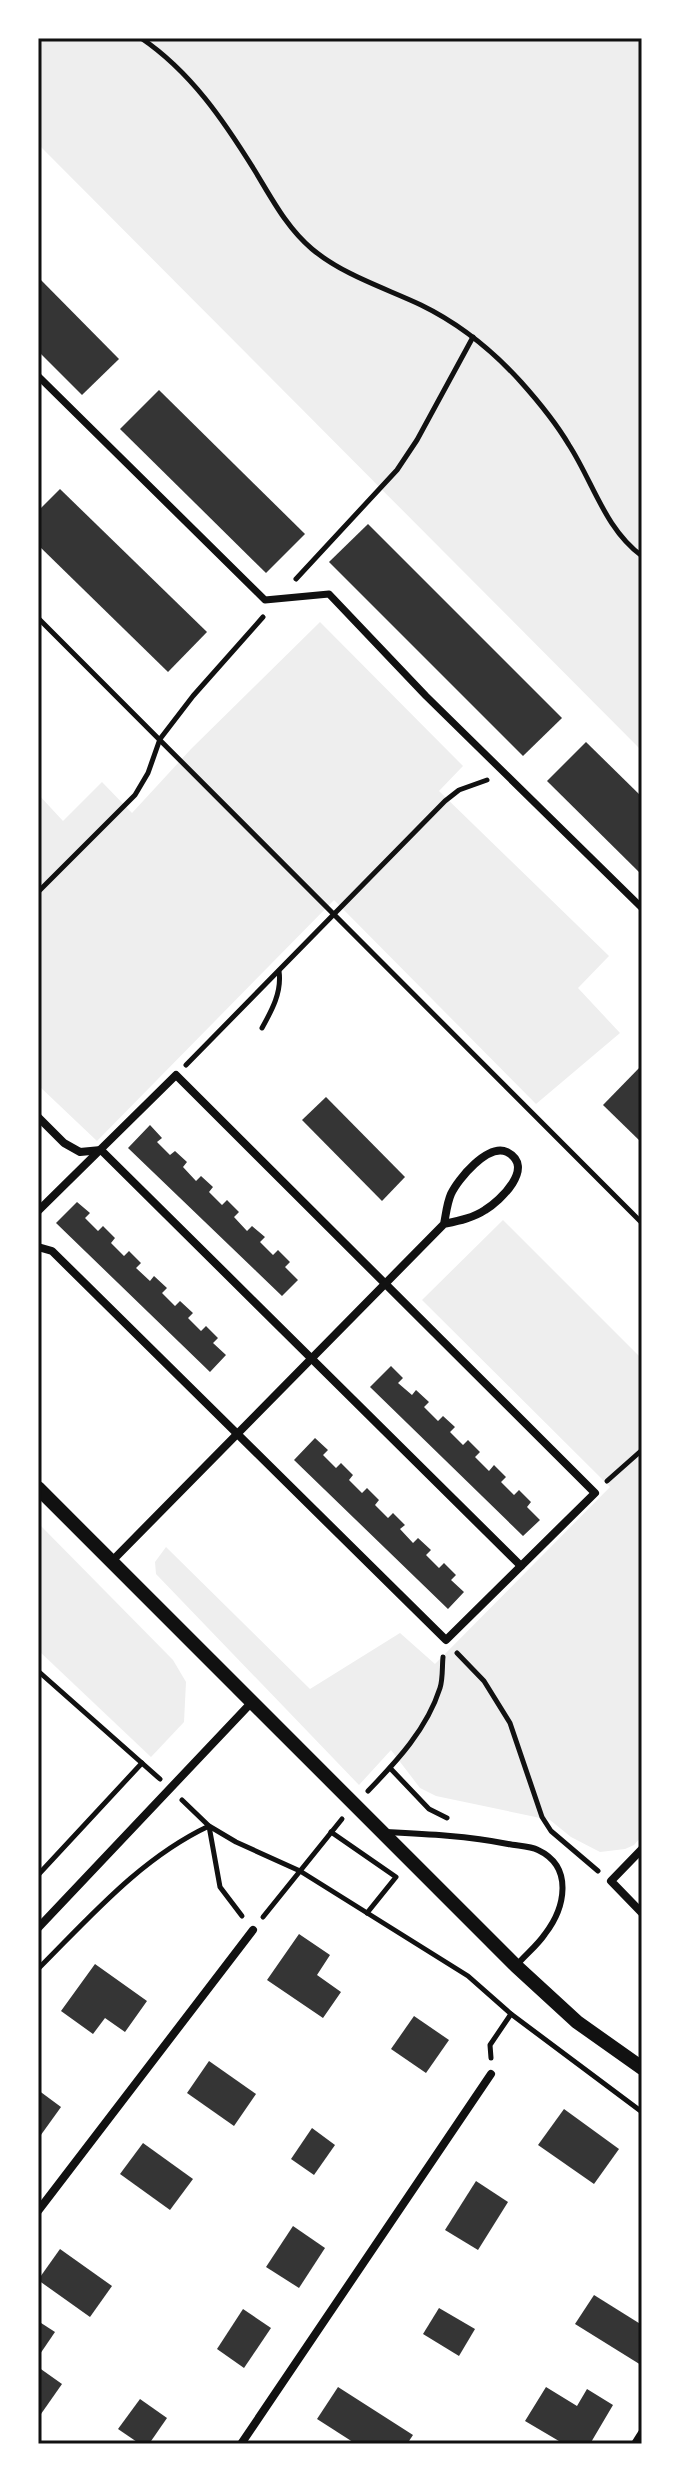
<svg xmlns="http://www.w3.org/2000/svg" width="680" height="2482" font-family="'IBM Plex Sans',sans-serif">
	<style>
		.green { fill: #eee }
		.building { fill: #353535 }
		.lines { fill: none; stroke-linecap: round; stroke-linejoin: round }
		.path { stroke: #111; stroke-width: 5 }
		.service { stroke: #111; stroke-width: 6 }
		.pedestrian { stroke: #111; stroke-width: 7 }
		.minor { stroke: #111; stroke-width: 8 }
		.tertiary { stroke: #111; stroke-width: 14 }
		.neatline { fill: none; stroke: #111; stroke-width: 3 }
	</style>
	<rect width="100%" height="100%" fill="#fff"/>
	<g class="green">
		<path d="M38,38H642V751L38,144Z"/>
		<path d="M320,622L463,766L439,791L609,956L578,988L620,1033L536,1104L334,900L97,1141L38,1085V794L63,821L102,782L132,813L191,749Z"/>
		<path d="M503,1220L642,1359V1836L634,1845L625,1849L600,1852L571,1837L550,1820L436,1796L420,1788L391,1750L359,1785L156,1574L155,1562L166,1547L310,1689L400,1633L435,1664L610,1487L422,1300Z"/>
		<path d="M38,1523L173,1660L186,1682L184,1722L151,1757L38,1650Z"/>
	</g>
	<g class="building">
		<path d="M38,277L119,359L82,395L38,351Z"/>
		<path d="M159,390L305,534L266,573L120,429Z"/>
		<path d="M60,489L207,632L168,672L38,545V511Z"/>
		<path d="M368,524L562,718L523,756L329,562Z"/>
		<path d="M586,742L642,797V875L547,781Z"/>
		<path d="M642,1065V1143L603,1105Z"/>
		<path d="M326,1097L405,1177L382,1201L302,1120Z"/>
		<path d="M150,1125L162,1138L157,1142L170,1155L175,1151L187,1162L183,1167L196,1181L201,1176L213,1187L209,1192L222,1205L227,1200L239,1212L234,1217L247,1231L252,1226L265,1237L260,1242L273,1255L278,1250L290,1262L285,1267L298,1280L282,1296L128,1148Z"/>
		<path d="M77,1202L90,1213L85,1218L98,1231L103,1226L115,1238L111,1243L124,1256L129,1251L141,1263L136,1268L150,1281L154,1276L167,1288L162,1293L175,1306L180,1301L193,1313L188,1318L201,1331L206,1326L218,1338L213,1343L226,1355L210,1372L56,1223Z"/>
		<path d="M391,1366L403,1378L398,1383L412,1395L416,1390L429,1402L424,1407L438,1421L443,1416L455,1427L450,1432L463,1445L468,1440L480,1452L475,1457L489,1471L494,1465L506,1477L501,1482L514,1495L519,1490L531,1502L527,1507L540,1520L523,1536L370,1387Z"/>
		<path d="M315,1438L328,1450L323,1455L336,1468L341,1463L353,1475L349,1480L362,1493L367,1488L379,1500L375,1505L388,1518L393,1513L405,1525L400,1529L413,1543L418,1538L431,1550L426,1555L439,1568L444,1563L456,1575L451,1580L464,1592L448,1609L294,1460Z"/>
		<path d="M299,1934L330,1955L317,1975L341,1992L323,2018L267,1980Z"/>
		<path d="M95,1964L147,2001L125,2032L105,2018L93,2034L61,2011Z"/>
		<path d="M414,2016L449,2040L426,2073L391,2049Z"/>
		<path d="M209,2061L256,2094L234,2126L187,2093Z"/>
		<path d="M38,2090L61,2107L38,2139Z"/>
		<path d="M564,2109L619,2149L594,2184L538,2145Z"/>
		<path d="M312,2128L335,2145L314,2175L291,2159Z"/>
		<path d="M143,2143L193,2179L170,2210L120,2174Z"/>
		<path d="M476,2181L508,2202L478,2250L445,2230Z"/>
		<path d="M293,2226L325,2248L299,2288L266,2267Z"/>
		<path d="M60,2249L112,2286L90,2317L38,2280Z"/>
		<path d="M594,2295L642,2325L641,2365L575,2324Z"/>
		<path d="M439,2308L475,2329L459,2356L423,2334Z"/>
		<path d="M243,2309L271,2328L244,2368L217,2349Z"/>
		<path d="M38,2321L55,2332L38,2357Z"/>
		<path d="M38,2367L62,2384L41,2414L38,2413Z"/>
		<path d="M338,2387L413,2435L407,2444H356L317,2419Z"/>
		<path d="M546,2387L577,2406L587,2389L613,2405L590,2444H564L525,2421Z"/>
		<path d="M140,2399L167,2418L149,2444H140L118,2429Z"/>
	</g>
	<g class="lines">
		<g class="path">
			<path d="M141,38C191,72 224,121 255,171C272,199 287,228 312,249C343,275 385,288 421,305C458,323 493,351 521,382C538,401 556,423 569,445C593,482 605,529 642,556"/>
			<path d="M296,579L397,470L417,440L473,337"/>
			<path d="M38,618L642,1223"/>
			<path d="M38,892L135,795L148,773L160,739L193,696L263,617"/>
			<path d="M262,1028C272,1010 282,992 279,971"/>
			<path d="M186,1065L445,801L459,790L487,780"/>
			<path d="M607,1481L642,1450"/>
			<path d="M457,1653L484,1681L510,1723L542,1817L551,1831L598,1871"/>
			<path d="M38,1671L160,1779"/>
			<path d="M390,1768L429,1809L447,1818"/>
			<path d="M368,1791C397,1761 427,1729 440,1688C443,1679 442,1667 443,1657"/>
			<path d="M182,1800L209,1826L236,1842L300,1871L468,1976L511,2014L642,2112"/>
			<path d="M331,1832L396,1877L367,1913"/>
			<path d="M38,1875L142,1763"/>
			<path d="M263,1917L342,1819"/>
			<path d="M38,1969C91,1916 141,1858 209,1826L220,1887L242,1916"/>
			<path d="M491,2058L490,2045L511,2014"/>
		</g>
		<path class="service" d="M385,1832C426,1834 468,1836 508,1844C518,1846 530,1846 538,1850C574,1867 565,1908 545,1934C537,1946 525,1955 516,1966"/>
		<path class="pedestrian" d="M38,376L265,600L329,594L426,696L642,908"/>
		<g class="minor">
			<path d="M38,1117L64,1143L80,1152L101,1150L521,1566"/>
			<path d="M38,1211L176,1075L595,1493L446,1640L52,1251L38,1247"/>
			<path d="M112,1561L444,1224C458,1221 473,1218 485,1210C500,1201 536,1167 507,1152C488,1143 458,1179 451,1194C447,1203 446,1214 444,1224"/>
			<path d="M642,1849L611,1881L642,1913"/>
			<path d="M38,1928L251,1703"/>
			<path d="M38,2211L253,1930"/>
			<path d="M241,2444L491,2074"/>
			<path d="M635,2444L642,2433"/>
		</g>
		<path class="tertiary" d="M38,1488L516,1966L577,2022L642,2068"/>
	</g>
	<rect width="680" height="2482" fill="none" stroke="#ffffff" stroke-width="80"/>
	<rect x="40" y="40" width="600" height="2402" class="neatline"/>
</svg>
